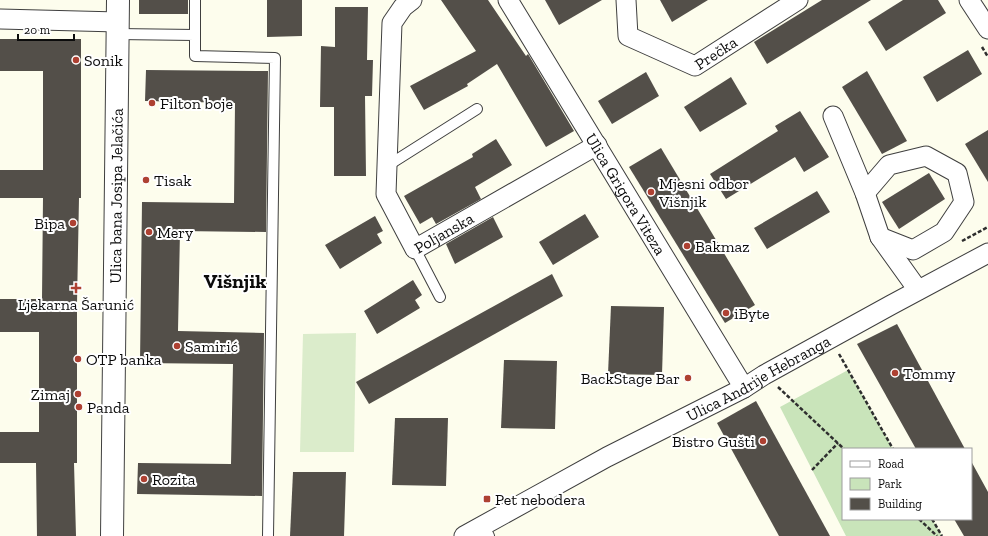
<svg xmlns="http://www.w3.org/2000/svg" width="988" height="536" font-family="'Zilla Slab',serif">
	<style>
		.green { fill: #c9e4ba }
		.pitch { fill: #dbeccb }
		.building { fill: #534f49 }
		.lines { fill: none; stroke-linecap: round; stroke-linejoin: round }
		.service-casing { stroke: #3f3f3f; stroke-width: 12 }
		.minor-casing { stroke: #3f3f3f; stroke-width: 21 }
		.tertiary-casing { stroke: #3f3f3f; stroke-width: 24 }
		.path { stroke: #2e2e2e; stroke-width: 2.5; stroke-dasharray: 4 2; stroke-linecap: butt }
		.service { stroke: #fff; stroke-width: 10 }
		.minor { stroke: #fff; stroke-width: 19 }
		.tertiary { stroke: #fff; stroke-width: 22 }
		.poi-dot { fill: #ae4132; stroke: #fff; stroke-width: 1.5 }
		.labels { text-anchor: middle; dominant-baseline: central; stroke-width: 4; stroke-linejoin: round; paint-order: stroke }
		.street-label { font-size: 16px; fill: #0c0c0c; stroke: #fff }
		.poi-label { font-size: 16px; fill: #0c0c0c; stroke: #fff; text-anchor: start }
		.district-label { font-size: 20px; font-weight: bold; fill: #0c0c0c; stroke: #fff }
	</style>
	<rect width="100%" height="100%" fill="#fdfded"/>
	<path class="green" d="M848,370L893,449H843V519H932L942,536H846L780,407Z"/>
	<path class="pitch" d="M356,333L354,452H300L303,334Z"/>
	<g class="building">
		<rect x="139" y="0" width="49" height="14"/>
		<path d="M267,0H302V36L267,37Z"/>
		<path d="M441,0H488L526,56L528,54L574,131L546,147L497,64L467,84L468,86L424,110L410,86L476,51Z"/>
		<path d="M545,0H602L559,25Z"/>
		<path d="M660,0H708L672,22Z"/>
		<path d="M822,0H871L767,64L754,42Z"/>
		<path d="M903,0H938L946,13L886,51L868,22Z"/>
		<path d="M335,7H368L367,60H373L372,96H365L366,176H334V107H320L321,46L335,47Z"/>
		<path d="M0,39H81V198H79L77,304V463H74L76,536H37L36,463H0V432H39V332H0V299H42L43,198H0V170H43V71H0Z"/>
		<path d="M968,50L982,74L937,102L923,77Z"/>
		<path d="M146,70L268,71L266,232L180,231L178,331L264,333L262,496L137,494L138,463L231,464L233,364L140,363L142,202L234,203L235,103L145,101Z"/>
		<path d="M867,71L907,141L882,154L842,87Z"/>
		<path d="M646,72L659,96L612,124L598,101Z"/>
		<path d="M731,77L747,104L700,132L684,107Z"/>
		<path d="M800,111L829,157L804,172L795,157L726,199L710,174L778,131L775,126Z"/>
		<path d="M988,130V182L965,144Z"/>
		<path d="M496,139L512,165L475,187L481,199L436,224L432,217L420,224L404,196L473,157L472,154Z"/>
		<path d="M661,148L755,305L725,323L629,167Z"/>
		<path d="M929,173L945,199L899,229L882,202Z"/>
		<path d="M817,191L830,212L767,249L754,228Z"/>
		<path d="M585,214L599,237L553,265L539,242Z"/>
		<path d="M375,216L383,231L377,234L382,243L340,269L325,245Z"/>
		<path d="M493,217L503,237L455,264L446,244Z"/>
		<path d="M552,274L563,296L369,404L356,382Z"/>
		<path d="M413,280L422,295L415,300L420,308L377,334L364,311Z"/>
		<path d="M611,306L664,307L662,375L608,374Z"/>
		<path d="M897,324L965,449H916L857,344Z"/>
		<path d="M504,360L557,361L555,429L501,428Z"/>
		<path d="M756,401L830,536H779L717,423Z"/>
		<path d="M395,418H448L446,486L392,485Z"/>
		<path d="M971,461L988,492V536H964L954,519H971Z"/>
		<path d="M293,472H346L344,536H290Z"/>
	</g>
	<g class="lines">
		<g class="service-casing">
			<g id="service">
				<path d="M195,0V35"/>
				<path d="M117,34L195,35V56L275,58L268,536"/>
				<path d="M387,166L477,109"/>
				<path d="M415,249L440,297"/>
				<path d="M483,525L489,536"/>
			</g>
		</g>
		<g class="minor-casing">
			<g id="minor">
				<path id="s1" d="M412,0L403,7L392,23L386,194L415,249L597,145"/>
				<path id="s2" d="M508,0L744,388"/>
				<path id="s3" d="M626,0L628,36L695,66L798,0"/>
				<path d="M969,0L988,29"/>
				<path d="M0,19L118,22"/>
				<path d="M833,116L865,193L880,237L918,290"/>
				<path d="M865,193L889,165L926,156L957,173L964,202L944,232L913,250L880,237"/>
				<path id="s4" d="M464,536L607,457L744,388L764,375L891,305L988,253"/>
			</g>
		</g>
		<g class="tertiary-casing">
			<g id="tertiary">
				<path id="s5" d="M112,536L118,0"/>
			</g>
		</g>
		<g class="path">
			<path d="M982,47L988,57"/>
			<path d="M962,241L988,227"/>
			<path d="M839,354L893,449"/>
			<path d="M778,387L844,449"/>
			<path d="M812,470L838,443"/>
			<path d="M919,519L937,536"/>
			<path d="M932,519L942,536"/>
		</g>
		<use href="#service" class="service"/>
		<use href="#minor" class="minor"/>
		<use href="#tertiary" class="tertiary"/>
	</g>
	<g class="poi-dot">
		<circle cx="76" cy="60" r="4"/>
		<circle cx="152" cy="103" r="4"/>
		<circle cx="146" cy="180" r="4"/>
		<circle cx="651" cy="192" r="4"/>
		<circle cx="73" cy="223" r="4"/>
		<circle cx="149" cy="232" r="4"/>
		<circle cx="687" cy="246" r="4"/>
		<path d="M74 282h4v4h4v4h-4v4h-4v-4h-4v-4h4z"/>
		<circle cx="726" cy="313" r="4"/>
		<circle cx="177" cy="346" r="4"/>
		<circle cx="78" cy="359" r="4"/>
		<circle cx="895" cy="373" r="4"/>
		<circle cx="688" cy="378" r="4"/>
		<circle cx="78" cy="394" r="4"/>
		<circle cx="79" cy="407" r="4"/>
		<circle cx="763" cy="441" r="4"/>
		<circle cx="144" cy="479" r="4"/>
		<rect x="483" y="495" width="8" height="8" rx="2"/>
	</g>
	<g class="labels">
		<g class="street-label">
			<text stroke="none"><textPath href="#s3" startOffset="134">Prečka</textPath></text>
			<text stroke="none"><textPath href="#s2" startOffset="227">Ulica Grigora Viteza</textPath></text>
			<text stroke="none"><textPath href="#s5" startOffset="340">Ulica bana Josipa Jelačića</textPath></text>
			<text stroke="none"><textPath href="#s1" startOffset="297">Poljanska</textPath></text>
			<text stroke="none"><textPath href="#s4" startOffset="334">Ulica Andrije Hebranga</textPath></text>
		</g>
		<g class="poi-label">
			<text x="84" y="60">Sonik</text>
			<text x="160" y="103">Filton boje</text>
			<text x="154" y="180">Tisak</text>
			<text x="659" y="183">Mjesni odbor<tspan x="659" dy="18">Višnjik</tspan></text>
			<text x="65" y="223" text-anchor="end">Bipa</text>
			<text x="157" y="232">Mery</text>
			<text x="695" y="246">Bakmaz</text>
			<text x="76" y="304" text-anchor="middle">Ljekarna Šarunić</text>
			<text x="734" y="313">iByte</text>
			<text x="185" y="346">Samirić</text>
			<text x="86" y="359">OTP banka</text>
			<text x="903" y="373">Tommy</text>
			<text x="680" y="378" text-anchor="end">BackStage Bar</text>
			<text x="70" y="394" text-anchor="end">Zimaj</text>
			<text x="87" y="407">Panda</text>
			<text x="755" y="441" text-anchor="end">Bistro Gušti</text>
			<text x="152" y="479">Rozita</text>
			<text x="495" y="499">Pet nebodera</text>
		</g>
		<g class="district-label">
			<text x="235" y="281">Višnjik</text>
		</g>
	</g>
	<rect x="842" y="448" width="130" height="72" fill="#ffffff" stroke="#9e9e9e"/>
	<rect x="850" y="461" width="20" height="6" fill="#ffffff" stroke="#9e9e9e"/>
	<text x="878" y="468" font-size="12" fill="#0c0c0c">Road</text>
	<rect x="850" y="478" width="20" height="12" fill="#c9e4ba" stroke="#9e9e9e"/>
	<text x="878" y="488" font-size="12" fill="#0c0c0c">Park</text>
	<rect x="850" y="498" width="20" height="12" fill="#534f49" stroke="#9e9e9e"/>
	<text x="878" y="508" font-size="12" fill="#0c0c0c">Building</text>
	<path d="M18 34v6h56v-6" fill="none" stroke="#0c0c0c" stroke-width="2"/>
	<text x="24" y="34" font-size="12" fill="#0c0c0c" stroke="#ffffff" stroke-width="3" paint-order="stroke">20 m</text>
</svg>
